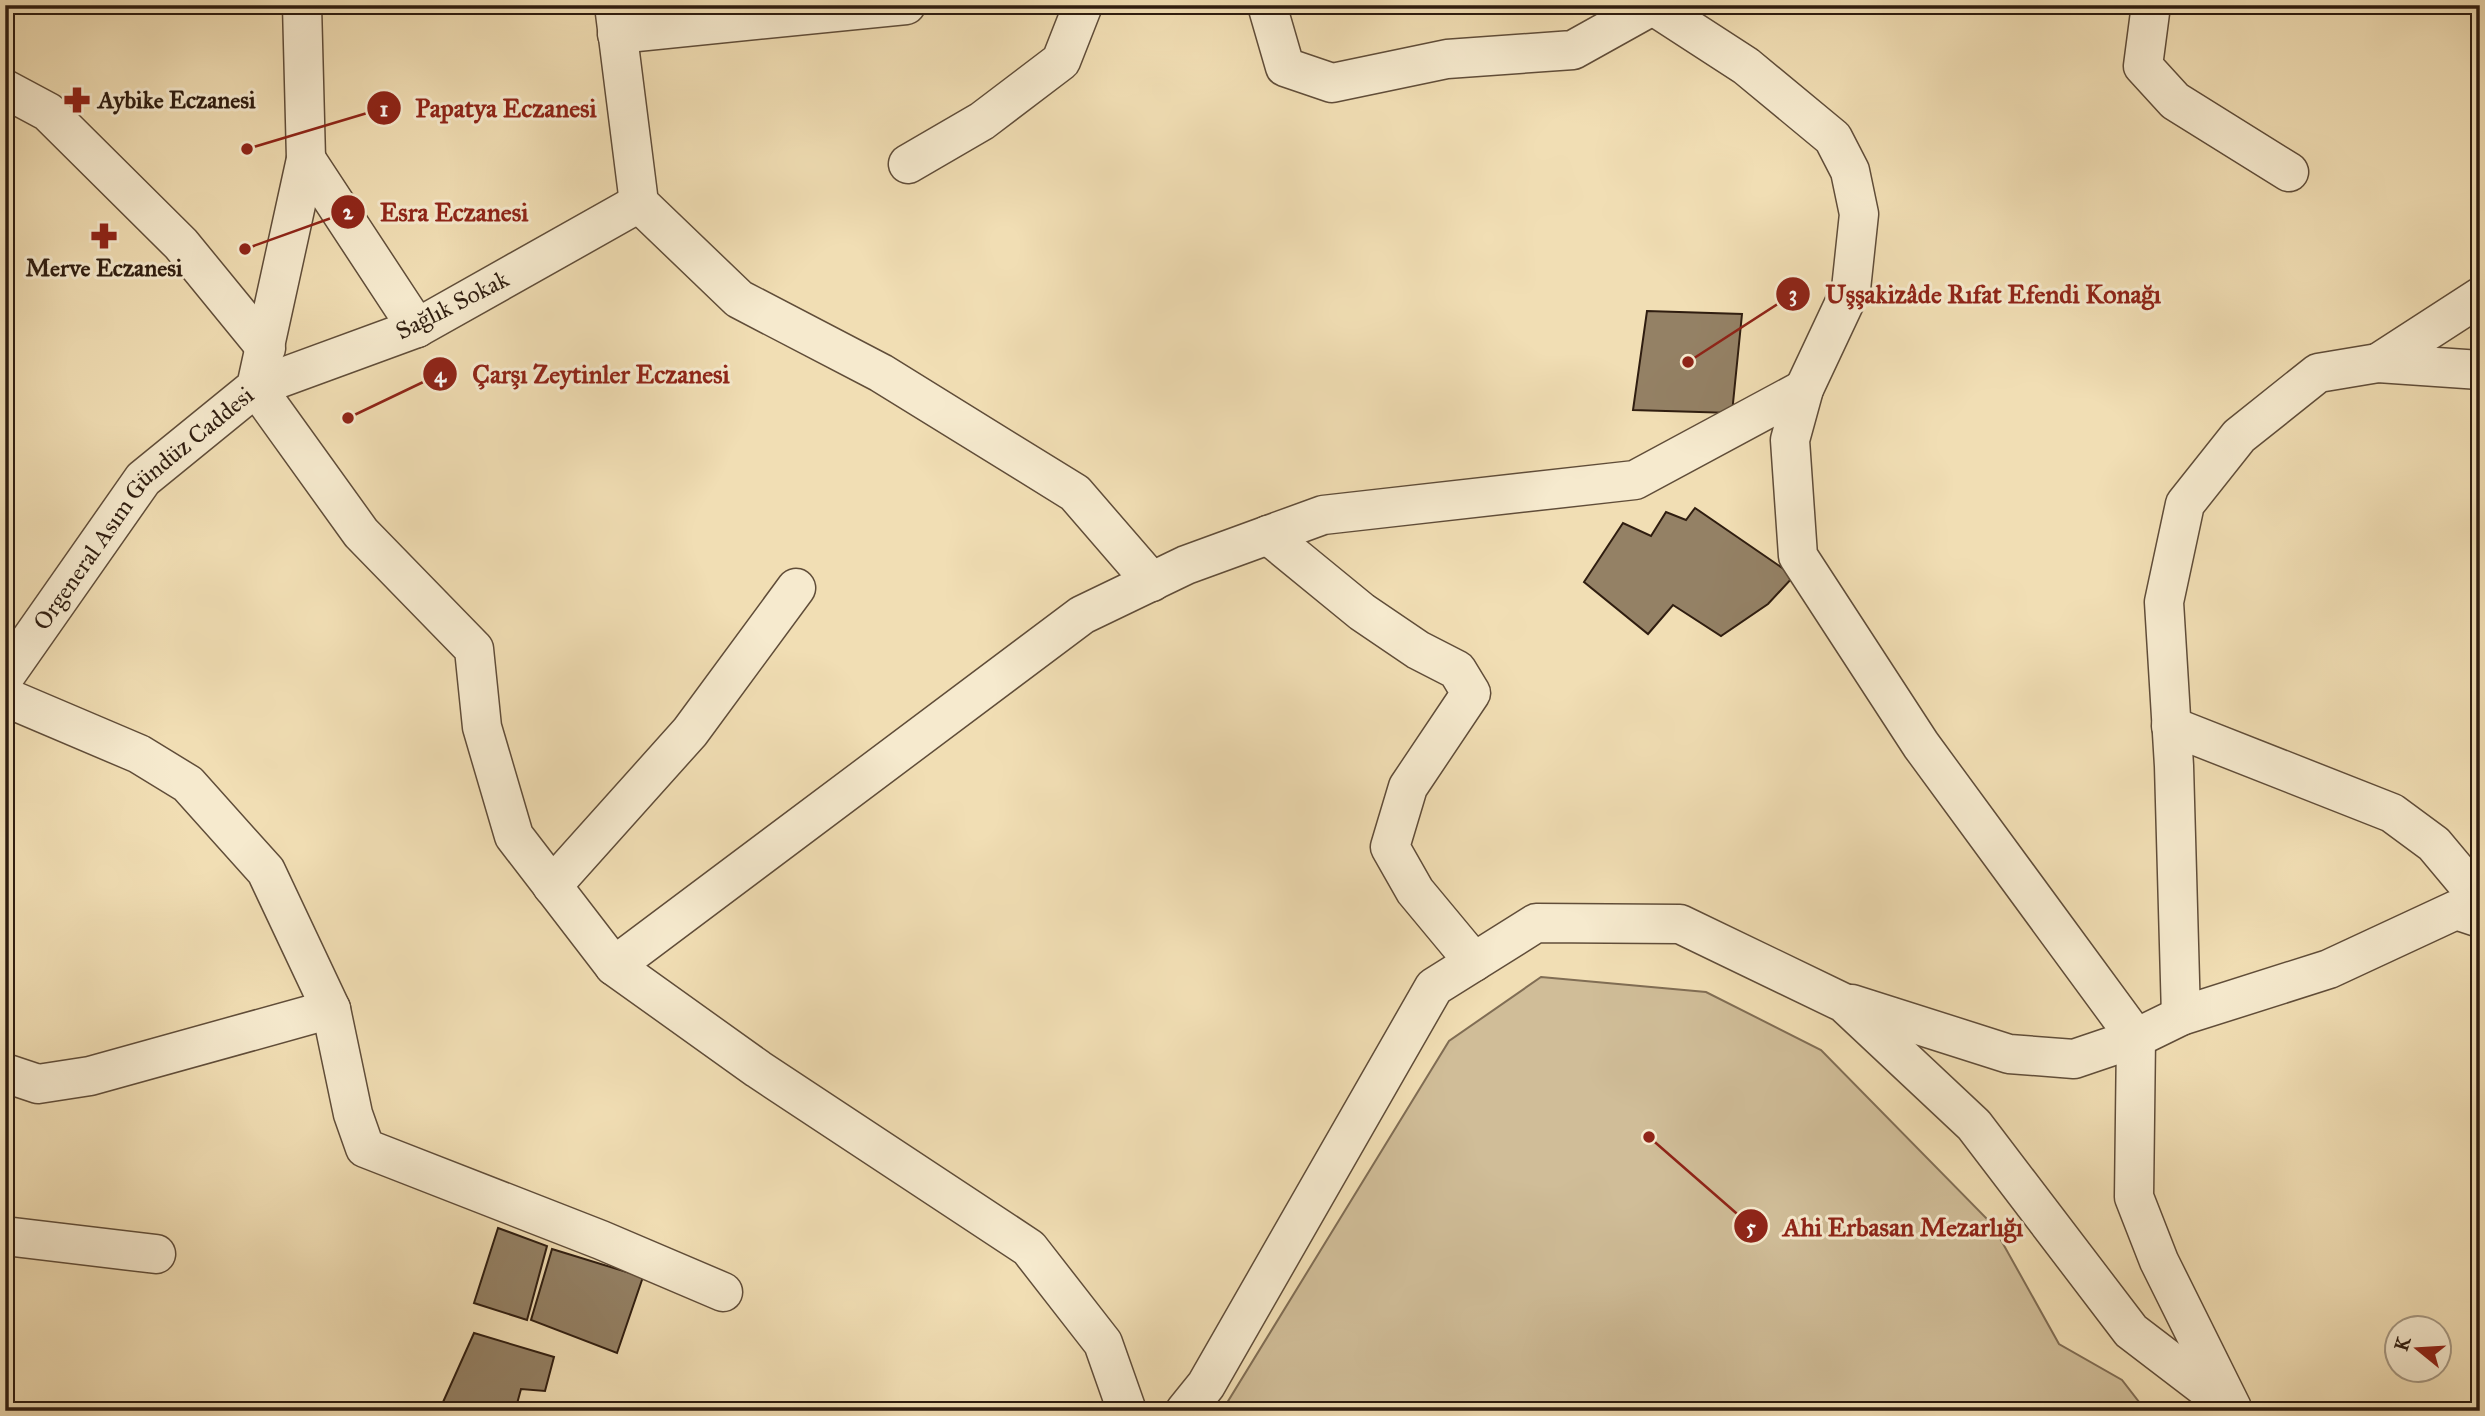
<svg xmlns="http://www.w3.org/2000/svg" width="2485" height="1416" font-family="'IM FELL Great Primer',serif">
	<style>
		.green { fill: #d0bd98; stroke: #806d54; stroke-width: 2 }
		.building { fill: #948165; stroke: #2f1d10; stroke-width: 2 }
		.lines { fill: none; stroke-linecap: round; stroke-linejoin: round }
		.minor-casing { stroke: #604d39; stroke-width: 41 }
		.minor { stroke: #f6eace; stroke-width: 38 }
		.labels { text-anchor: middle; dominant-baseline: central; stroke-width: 6; stroke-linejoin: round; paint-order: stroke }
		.poi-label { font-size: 24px; font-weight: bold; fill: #2f1d10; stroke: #f6eace; text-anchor: start }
		.street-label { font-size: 24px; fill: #2f1d10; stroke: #f6eace }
		.leader { fill: none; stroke: #8f2418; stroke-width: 2.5 }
		.callout-dot { fill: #8f2418; stroke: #f6eace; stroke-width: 2.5 }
		.mark-label { font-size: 21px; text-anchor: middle; font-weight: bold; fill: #fff }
		.callout-label { font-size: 26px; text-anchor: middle; font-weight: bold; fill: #8f2418; stroke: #f6eace; stroke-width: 6; stroke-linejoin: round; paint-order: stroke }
	</style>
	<rect width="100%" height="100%" fill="#f1deb4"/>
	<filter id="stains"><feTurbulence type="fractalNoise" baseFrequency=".00286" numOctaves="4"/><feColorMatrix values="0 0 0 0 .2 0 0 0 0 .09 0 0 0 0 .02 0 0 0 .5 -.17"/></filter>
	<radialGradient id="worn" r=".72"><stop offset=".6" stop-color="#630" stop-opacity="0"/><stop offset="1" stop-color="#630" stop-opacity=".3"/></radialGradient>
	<path class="green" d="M1541,977L1706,992L1821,1050L1992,1224L2059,1344L2122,1380L2146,1411H1222L1449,1041Z"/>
	<g class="building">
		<path d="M1647,311L1742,314L1732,413L1633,410Z"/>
		<path d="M1695,508L1794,576L1768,604L1721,636L1673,605L1648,634L1584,582L1623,523L1651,536L1666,512L1686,520Z"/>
		<path d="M498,1228L547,1246L527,1320L474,1303Z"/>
		<path d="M552,1249L643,1277L617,1353L531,1320Z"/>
		<path d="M474,1333L554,1357L545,1391L521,1389L515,1411H439Z"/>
	</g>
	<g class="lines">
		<g class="minor-casing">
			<g id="minor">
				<path d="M614,5L639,203L739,299L881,373L1075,493L1152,582"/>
				<path d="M1267,5L1285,67L1332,83L1447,59L1573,50L1652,6"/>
				<path d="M1652,5L1746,66L1833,138L1850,171L1859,214L1851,289L1804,389L1790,440L1798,556L1921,745L2136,1038L2134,1197L2159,1261L2232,1408"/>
				<path d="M2151,5L2143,66L2175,101L2289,172"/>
				<path d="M617,34L906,5"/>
				<path d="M5,89L48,112L181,244L266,348"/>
				<path d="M306,159L417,328"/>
				<path d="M908,164L982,121L1061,61L1083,5"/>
				<path d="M639,203L417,328L256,387L361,533L474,649L482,727L514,836L614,966L758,1069L1029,1248L1103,1343L1127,1411"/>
				<path d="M2378,363L2480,297"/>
				<path d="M1268,535L1362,612L1418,650L1457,670L1471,693L1408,787L1390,847L1415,891L1474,962"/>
				<path id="s1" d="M5,676L143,479L256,387L306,159L302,5"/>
				<path d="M5,697L139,754L188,784L266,871L331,1009L353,1114L365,1148L601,1240L723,1292"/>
				<path d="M2171,726L2392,813L2434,844L2480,899"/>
				<path d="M552,886L690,732L796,588"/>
				<path d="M614,966L1082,615L1186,565L1323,515L1635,480L1804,389"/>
				<path d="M1852,1004L2009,1054L2074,1059L2136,1038L2181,1016L2329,969L2456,910L2480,918"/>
				<path d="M2181,1016L2174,766L2164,602L2185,504L2239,436L2318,373L2378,363L2480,370"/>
				<path d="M5,1073L38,1084L90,1076L331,1009"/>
				<path d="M5,1236L156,1254"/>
				<path d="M1185,1411L1206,1385L1434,987L1536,923L1680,924L1844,1003L1974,1125L2131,1331L2224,1402"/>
			</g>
		</g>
		<use href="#minor" class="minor"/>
	</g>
	<defs>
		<g id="pharmacy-bare" transform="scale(2.1)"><path d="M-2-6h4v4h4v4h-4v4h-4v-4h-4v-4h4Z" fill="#8f2418" stroke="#f6eace" stroke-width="2.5" paint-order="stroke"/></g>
	</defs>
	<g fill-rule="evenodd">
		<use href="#pharmacy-bare" x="77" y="100"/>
		<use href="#pharmacy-bare" x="104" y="236"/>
	</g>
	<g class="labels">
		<g class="poi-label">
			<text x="98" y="100">Aybike Eczanesi</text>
			<text x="104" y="268" text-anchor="middle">Merve Eczanesi</text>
		</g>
		<g class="street-label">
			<text transform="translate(452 305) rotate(-27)">Sağlık Sokak</text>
			<text stroke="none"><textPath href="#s1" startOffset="219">Orgeneral Asım Gündüz Caddesi</textPath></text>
		</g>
	</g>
	<path class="leader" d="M247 149L384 108M245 249L348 212M1688 362L1793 294M348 418L440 374M1649 1137L1751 1226"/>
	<g class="callout-dot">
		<circle cx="247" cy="149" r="7"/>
		<circle cx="245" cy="249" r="7"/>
		<circle cx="1688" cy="362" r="7"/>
		<circle cx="348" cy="418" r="7"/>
		<circle cx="1649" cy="1137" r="7"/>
		<circle cx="384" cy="108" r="18"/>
		<circle cx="348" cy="212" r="18"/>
		<circle cx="1793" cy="294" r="18"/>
		<circle cx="440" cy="374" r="18"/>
		<circle cx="1751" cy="1226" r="18"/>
	</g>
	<g class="mark-label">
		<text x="384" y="116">1</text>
		<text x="348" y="219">2</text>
		<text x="1793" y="301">3</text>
		<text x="440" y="382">4</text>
		<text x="1751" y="1234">5</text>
	</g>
	<g class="callout-label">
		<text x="506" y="117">Papatya Eczanesi</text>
		<text x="454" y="221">Esra Eczanesi</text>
		<text x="1993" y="303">Uşşakizâde Rıfat Efendi Konağı</text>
		<text x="601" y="383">Çarşı Zeytinler Eczanesi</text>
		<text x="1903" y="1236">Ahi Erbasan Mezarlığı</text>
	</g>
	<rect width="2485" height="1416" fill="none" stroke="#f1deb4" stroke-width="28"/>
	<rect x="7" y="7" width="2471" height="1402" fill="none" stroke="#2f1d10" stroke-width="3.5"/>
	<rect x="14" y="14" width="2457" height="1388" fill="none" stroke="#2f1d10" stroke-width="2"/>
	<g transform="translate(2418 1349) rotate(288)"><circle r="33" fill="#f6eace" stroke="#a69882" stroke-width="2"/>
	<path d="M0-5L12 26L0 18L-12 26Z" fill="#8f2418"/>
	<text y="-10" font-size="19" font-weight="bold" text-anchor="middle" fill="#2f1d10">K</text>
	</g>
	<rect width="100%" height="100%" filter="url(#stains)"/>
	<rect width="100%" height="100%" fill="url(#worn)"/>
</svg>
